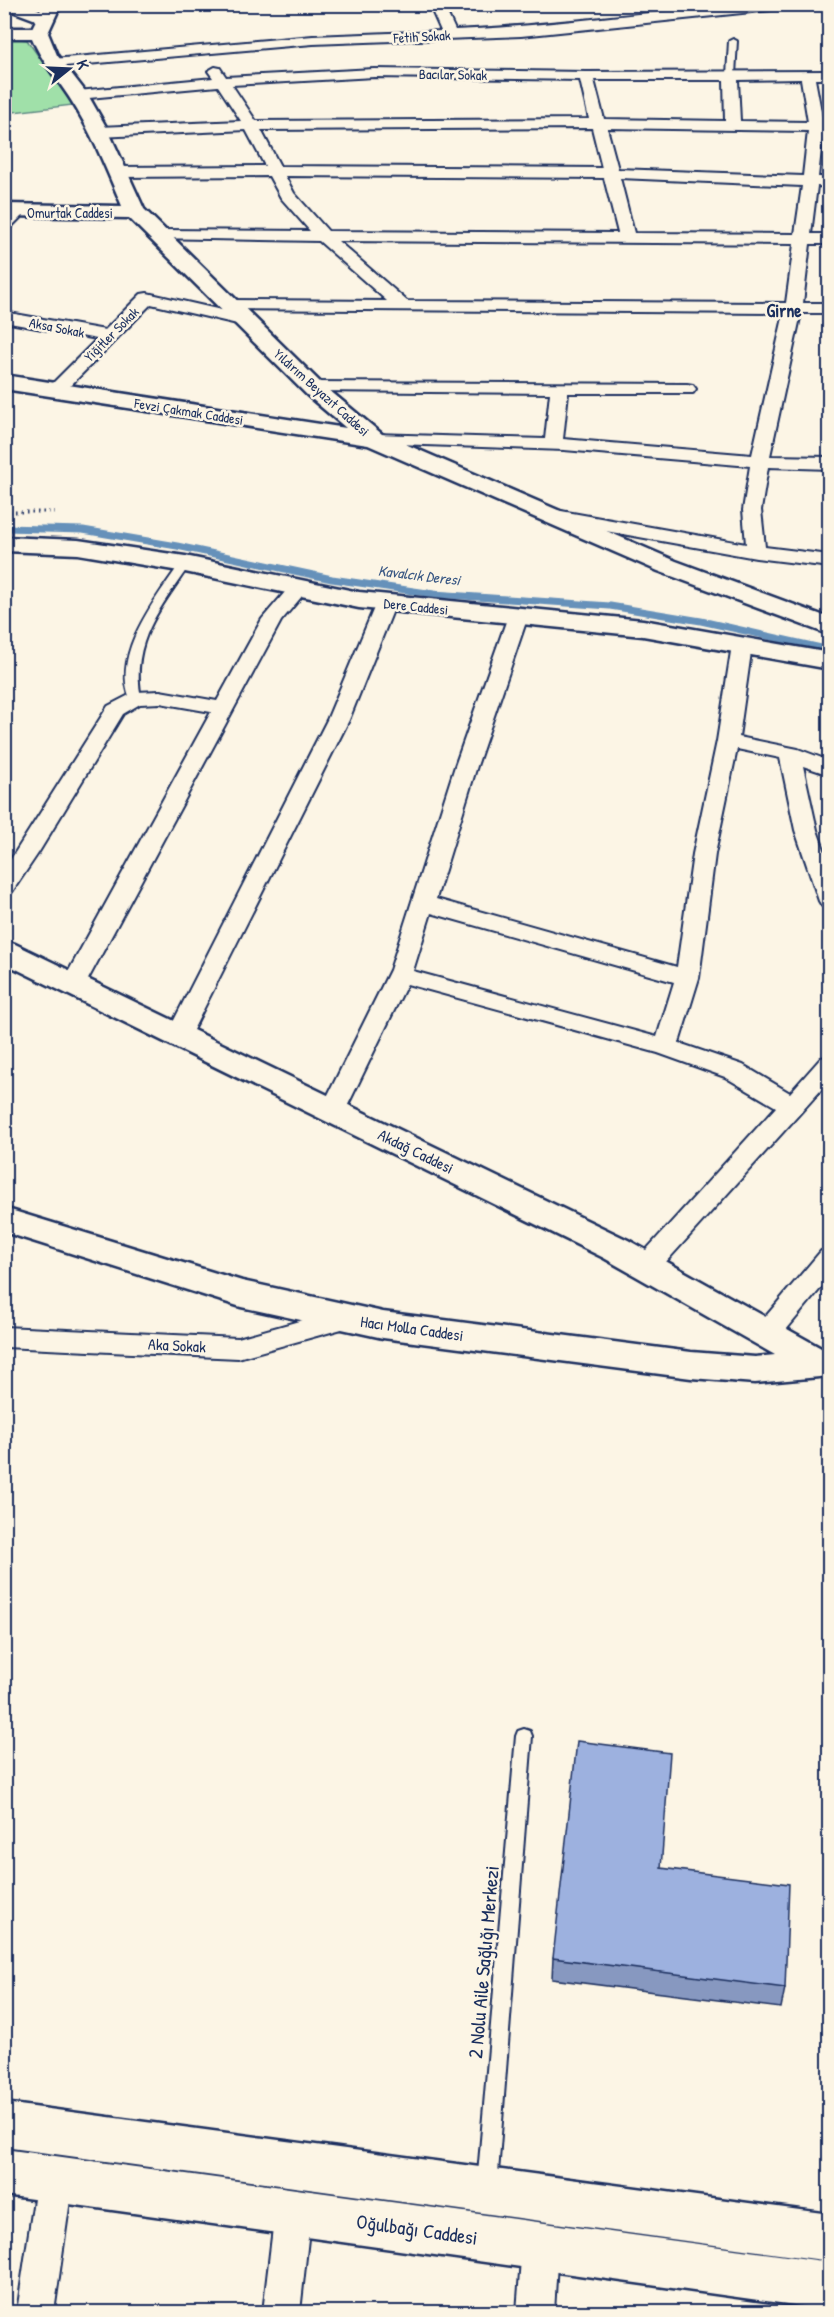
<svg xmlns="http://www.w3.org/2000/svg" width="834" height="2317" font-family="'Patrick Hand',sans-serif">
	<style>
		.green { fill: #a0e0a9; stroke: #5e8884; stroke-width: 1.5 }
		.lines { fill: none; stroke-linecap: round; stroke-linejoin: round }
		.stream { stroke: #6691ba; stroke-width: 7 }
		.lane-casing { stroke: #1b2f5e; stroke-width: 4 }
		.street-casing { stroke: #1b2f5e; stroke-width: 4 }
		.secondary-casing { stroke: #1b2f5e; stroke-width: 5 }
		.path { stroke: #1b2f5e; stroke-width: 3; stroke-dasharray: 1.5 4; stroke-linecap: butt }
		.lane { fill: #fcf5e5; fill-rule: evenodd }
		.street { fill: #fcf5e5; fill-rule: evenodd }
		.secondary { fill: #fcf5e5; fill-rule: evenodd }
		.wall { fill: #8798c0; stroke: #1b2f5e; stroke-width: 1.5 }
		.building { fill: #9db1df; stroke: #1b2f5e; stroke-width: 1.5 }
		.labels { text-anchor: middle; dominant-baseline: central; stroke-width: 5; stroke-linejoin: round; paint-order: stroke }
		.far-street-label { font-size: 14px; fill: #1b2f5e; stroke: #fcf5e5 }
		.far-water-label { font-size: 15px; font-style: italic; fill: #3a5884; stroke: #fcf5e5 }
		.street-label { font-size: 16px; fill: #1b2f5e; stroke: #fcf5e5 }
		.far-district-label { font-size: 18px; font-weight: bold; fill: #1b2f5e; stroke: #fcf5e5 }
		.near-street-label { font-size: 20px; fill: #1b2f5e; stroke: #fcf5e5 }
	</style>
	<rect width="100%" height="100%" fill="#fcf5e5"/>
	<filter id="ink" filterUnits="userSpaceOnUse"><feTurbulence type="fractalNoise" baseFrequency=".0167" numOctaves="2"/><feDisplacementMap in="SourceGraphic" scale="12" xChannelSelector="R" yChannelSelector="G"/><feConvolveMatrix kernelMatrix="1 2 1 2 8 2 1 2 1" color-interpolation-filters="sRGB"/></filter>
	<g filter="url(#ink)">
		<path class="green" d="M4,37L27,40L73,105L5,113Z"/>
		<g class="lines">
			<path class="stream" d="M4,528L83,530L177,546L332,579L434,594L610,606L701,621L830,650"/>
			<g class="lane-casing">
				<g id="lane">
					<path d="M733,39L737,41L735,75L731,77L727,75L729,41Z"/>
					<path d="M185,561L190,564C161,608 130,641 141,698L139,700H131C110,655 157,597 181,562Z"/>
					<path d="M524,1729L530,1731L532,1736L497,2186L494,2193L487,2195L480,2193L477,2186L516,1736L518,1731Z"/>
				</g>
			</g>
			<g class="street-casing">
				<g id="street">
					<path d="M429,4H443L455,30C569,26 682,4 797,4L790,8L521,36L313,44L53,67L46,63L53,59L313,36L441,31Z"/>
					<path d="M215,67L220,68L226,77L374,69L586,72L830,71V79H815L823,122H830V131H823L818,177H830V187L817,186L811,234H830V244H810L803,303H830V313H801L770,456L830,457V469L768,467L761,510L765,547L830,555V567L756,558L550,521L543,519L541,515L543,511L550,509L746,544L743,510L750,466L564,450L368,443L365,439L368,435L374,434L545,439L550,393L312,391L306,390L303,386L306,382L687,384L693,385L696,389L693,393H568L563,439L752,455L784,313L224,309L222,305L230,300L387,301L319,241L153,238L151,235L159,230L310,231L281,198L269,176L117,177L109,172L117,167L265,166L246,130L99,137L91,132L99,127L241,121L218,86L78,99L71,95L78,91L213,78L208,71ZM374,77L580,80L589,119L256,121L232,85ZM801,79L808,122L740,121L738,80ZM594,80H724L725,121L604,119ZM592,128L602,168L280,166L261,130ZM607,128L808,131L803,176L618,169ZM285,176L604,178L618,233L328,231L294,193ZM620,178L802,186L795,234L634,233ZM338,241L794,244L786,303L407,301Z"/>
					<path d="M19,206L27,211L10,228L4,230V216L13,208Z"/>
					<path d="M147,293L252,317L254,321L252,325L246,326L151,304L61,395H49L46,391L49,387L97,339L4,322V312L105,330L141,294Z"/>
					<path d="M298,583L305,585L308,589L281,621L85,985L81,990L73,993L65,990L61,985L211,712L160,703L140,704L123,714L39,852L12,892L4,894V870L108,706L135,692L160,691L217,701L262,619L291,585Z"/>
					<path d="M386,597L393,599L396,603L349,720L190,1036L187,1042L178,1044L169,1042L166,1036L327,720L376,603L379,599Z"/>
					<path d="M518,610L525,612L528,616L477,766L436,899L677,967L693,854L717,741L732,645L735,641H749L752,645L739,737L798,749L830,761V775L803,766L817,830L830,866V908L822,906L819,901L795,830L780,758L737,749L715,854L699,978L679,1043L743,1065L790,1093L821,1058L830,1056V1080L655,1274L646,1277L637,1274L633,1267L637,1260L776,1107L725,1077L658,1053L407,984L342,1117L333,1120L324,1117L320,1111L390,970L455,766L508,616L511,612ZM431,913L674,982L657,1037L413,971Z"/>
					<path d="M830,1249V1277L776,1342L766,1345L756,1342L752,1335L756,1328L821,1251Z"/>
					<path d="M346,1308L356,1311L360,1318L356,1325L238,1358L4,1347V1327L238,1338Z"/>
					<path d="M55,2161L68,2167L73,2179L54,2312H17L37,2179L42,2167Z"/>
					<path d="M293,2193L306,2198L311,2211L300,2312H263L275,2211L280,2198Z"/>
					<path d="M540,2228L553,2233L558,2246L554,2312H517L522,2246L527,2233Z"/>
				</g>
			</g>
			<g class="secondary-casing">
				<g id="secondary">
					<path d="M4,4H27L40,10L43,4H64L58,11L48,33L57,55L88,95L109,132L144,209L323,385L382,434L676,561L830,618V635L658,571L368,445L4,389V375L346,428L307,395L129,218L4,216V204L122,206C106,169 91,130 69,97C56,77 41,61 32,38H4V28H32L36,20L4,8Z"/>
					<path d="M4,537L78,540L185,556L359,592L643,620L830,653V669L643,636L359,608L185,572L78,554L4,551Z"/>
					<path d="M4,941L15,944L628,1240L830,1353V1376L755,1383L691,1378L383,1338L241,1307L4,1232V1208L242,1281L383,1312L691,1352L755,1357L775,1355L604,1258L4,963Z"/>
					<path d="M4,2103L830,2214V2261L4,2147Z"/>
					<path d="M4,2149L830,2262V2310L4,2195Z"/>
				</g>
			</g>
			<path class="path" d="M4,512H56"/>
			<use href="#lane" class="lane"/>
			<use href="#street" class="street"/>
			<use href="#secondary" class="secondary"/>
		</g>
		<path class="wall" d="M661,1868L785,1988L781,2008L552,1979L553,1958Z"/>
		<path class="building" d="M577,1741L670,1753L661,1868L789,1884L785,1988L553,1958Z"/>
	</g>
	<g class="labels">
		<g class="far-street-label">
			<text transform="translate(422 36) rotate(-3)">Fetih Sokak</text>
			<text transform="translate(453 74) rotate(1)">Bacılar Sokak</text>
			<text x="70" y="212">Omurtak Caddesi</text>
			<text transform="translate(57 327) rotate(11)">Aksa Sokak</text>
			<text transform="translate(111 334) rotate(-45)">Yiğitler Sokak</text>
			<text transform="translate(322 392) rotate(42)">Yıldırım Beyazıt Caddesi</text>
			<text transform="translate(189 411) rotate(9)">Fevzi Çakmak Caddesi</text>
			<text transform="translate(416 606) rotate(6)">Dere Caddesi</text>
		</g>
		<g class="far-water-label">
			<text transform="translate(419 575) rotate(7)">Kavalcık Deresi</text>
		</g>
		<g class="street-label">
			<text transform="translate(416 1151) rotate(26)">Akdağ Caddesi</text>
			<text transform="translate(412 1328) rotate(8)">Hacı Molla Caddesi</text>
			<text transform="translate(177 1345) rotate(3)">Aka Sokak</text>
		</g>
		<g class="far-district-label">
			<text x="784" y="310">Girne</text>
		</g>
		<g class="near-street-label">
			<text transform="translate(483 1962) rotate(-85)">2 Nolu Aile Sağlığı Merkezi</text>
			<text transform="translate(417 2229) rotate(8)">Oğulbağı Caddesi</text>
		</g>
	</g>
	<rect width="834" height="2317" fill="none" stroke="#fcf5e5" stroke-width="24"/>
	<rect x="12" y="12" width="810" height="2293" fill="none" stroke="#1b2f5e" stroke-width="2" filter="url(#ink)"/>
	<g transform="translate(69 69) rotate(72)" stroke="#fcf5e5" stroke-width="4.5" paint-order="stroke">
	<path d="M0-4.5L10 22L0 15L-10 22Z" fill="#1b2f5e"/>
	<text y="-9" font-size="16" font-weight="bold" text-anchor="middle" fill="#1b2f5e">K</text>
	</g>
</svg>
